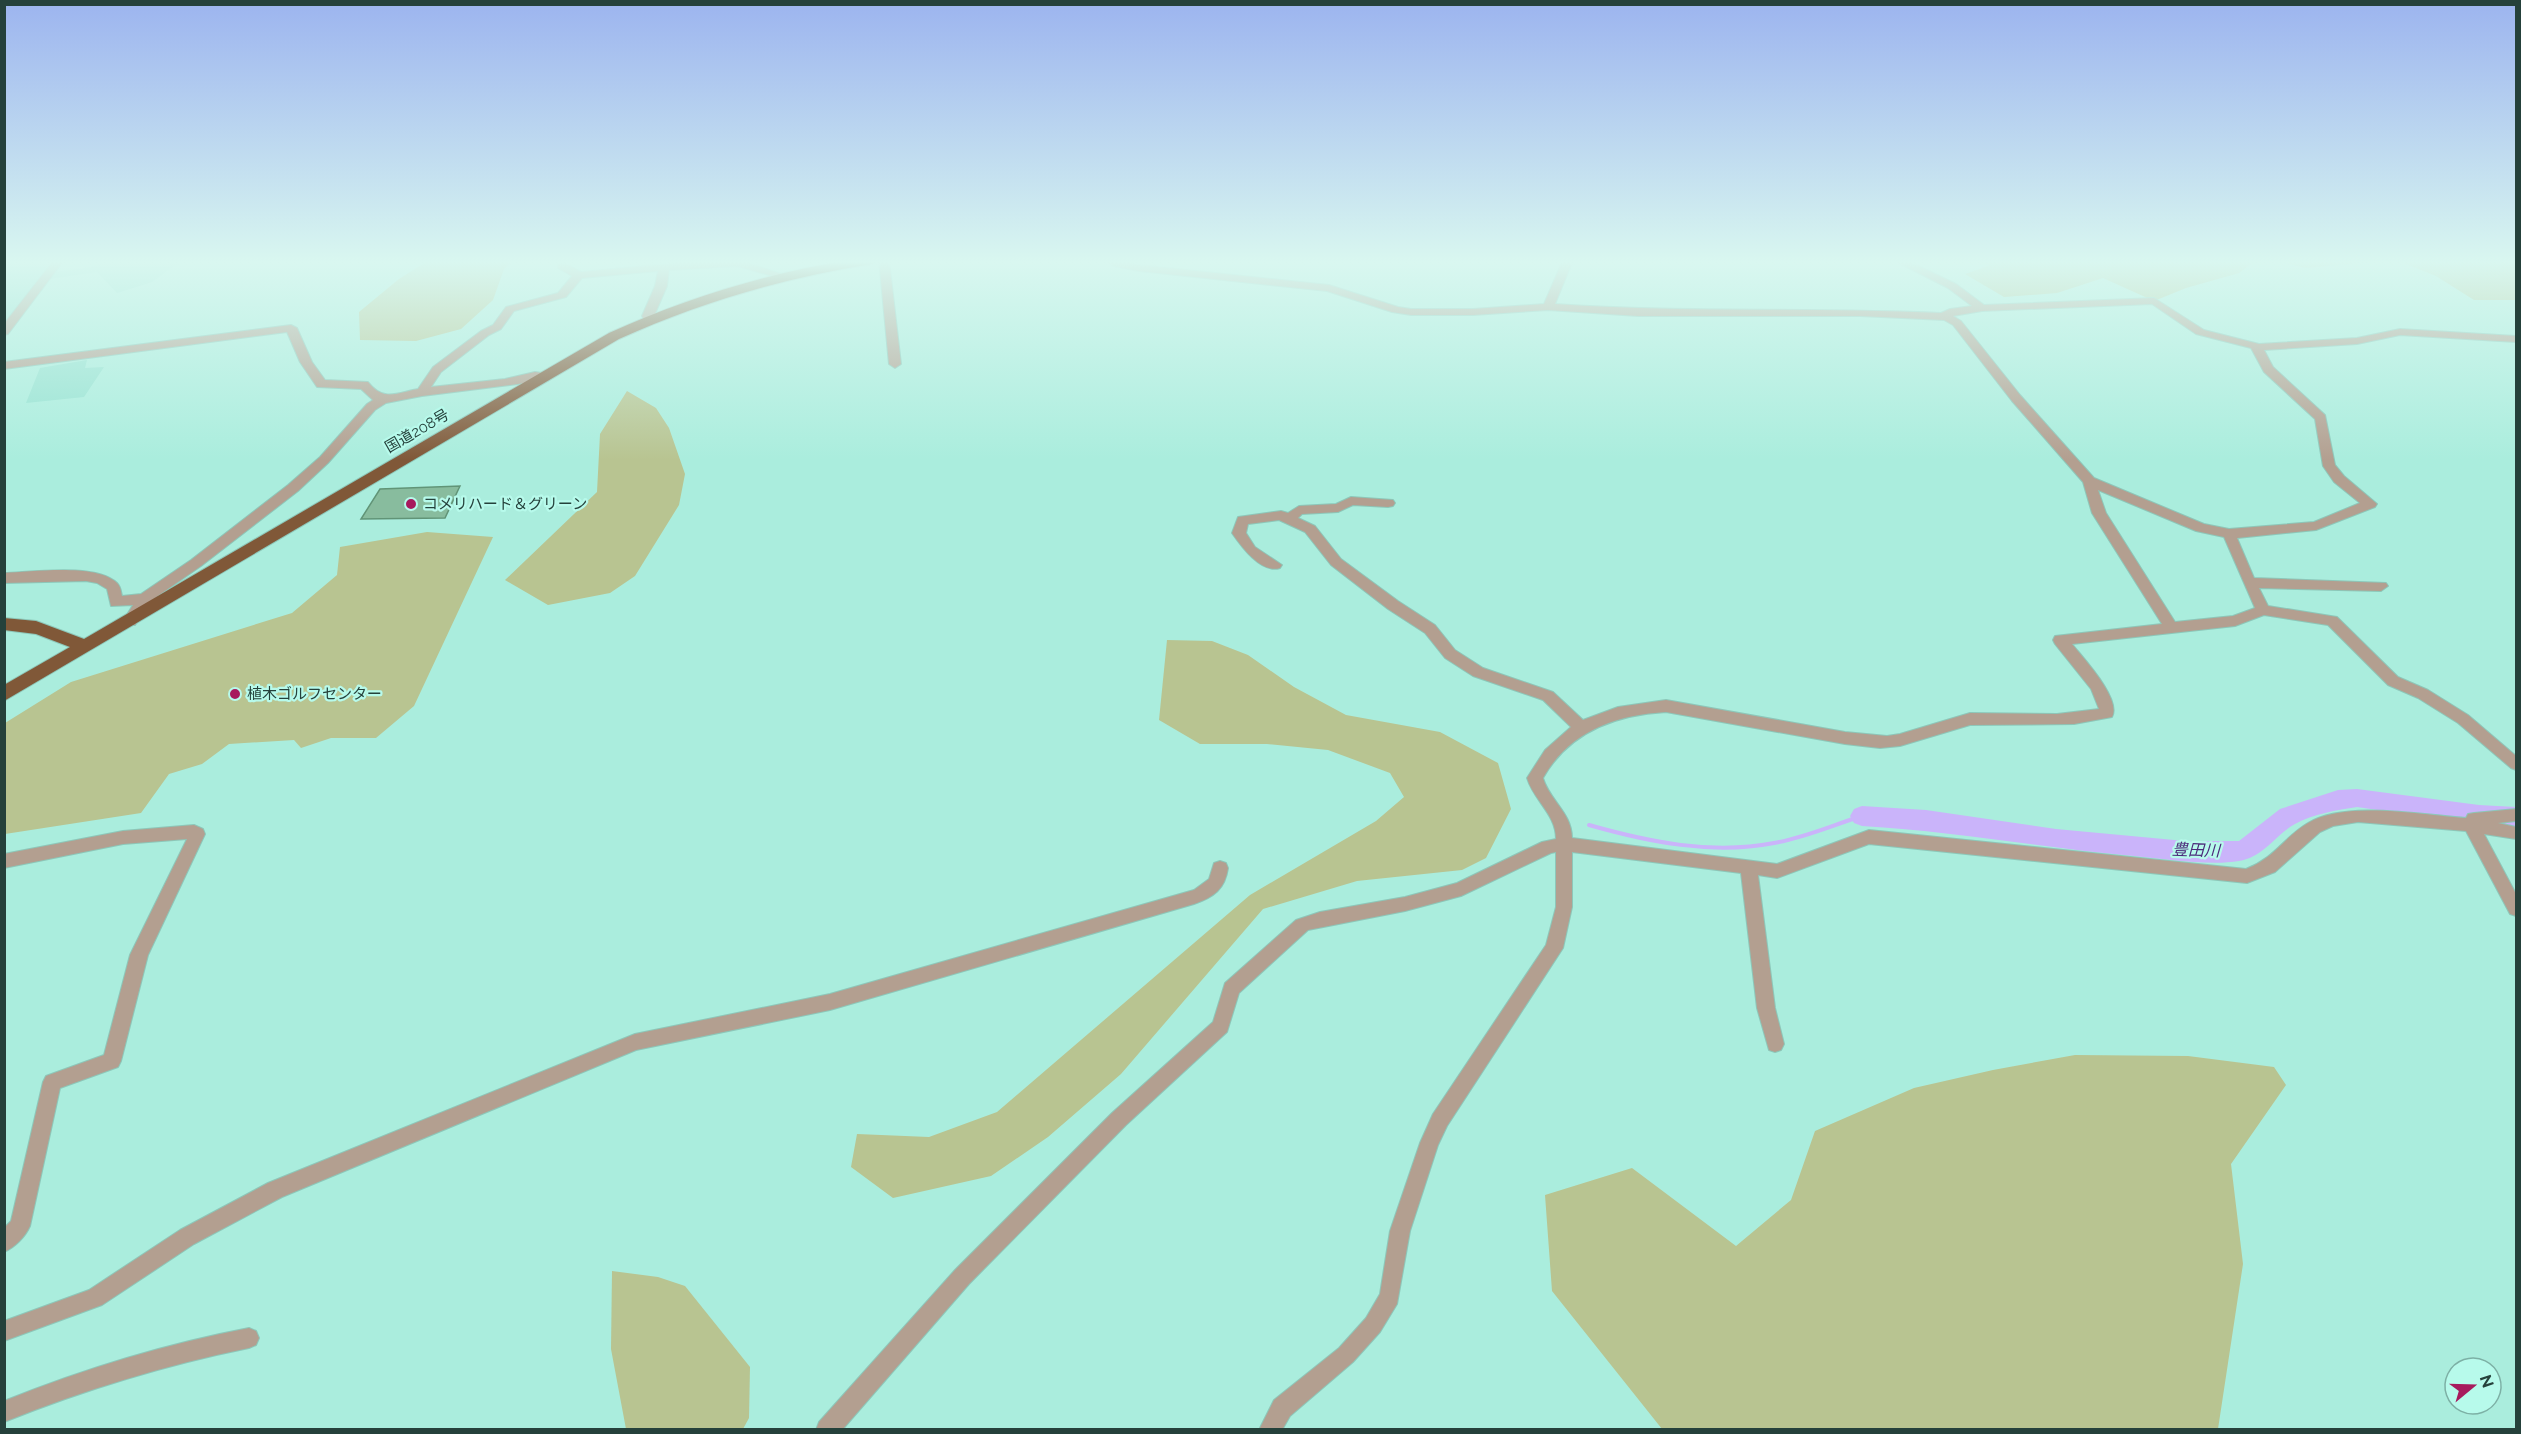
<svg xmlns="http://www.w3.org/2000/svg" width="2521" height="1434" font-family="Raleway,'Noto Sans JP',sans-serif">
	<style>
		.built { fill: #95e2d1 }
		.green { fill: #b8c491 }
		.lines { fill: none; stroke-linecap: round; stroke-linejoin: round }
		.stream { stroke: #cab4fa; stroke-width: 4 }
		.river { fill: #cab4fa; fill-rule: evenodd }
		.building { fill: #88bc9e; stroke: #619477; stroke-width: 1.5 }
		.minor-casing { stroke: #8dc7b9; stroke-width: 2 }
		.highway-casing { stroke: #8dc7b9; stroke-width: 2 }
		.minor { fill: #b39f90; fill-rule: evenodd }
		.highway { fill: #805838; fill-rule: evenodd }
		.poi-dot { fill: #a71a5d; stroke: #b7faeb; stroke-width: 2 }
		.labels { text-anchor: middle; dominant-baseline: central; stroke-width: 4.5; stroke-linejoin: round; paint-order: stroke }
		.street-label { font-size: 15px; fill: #25413b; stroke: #b7faeb }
		.poi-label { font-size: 15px; fill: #25413b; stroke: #b7faeb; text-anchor: start }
		.water-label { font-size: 16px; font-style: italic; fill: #4b2a7a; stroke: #b7faeb }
	</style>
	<rect width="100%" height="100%" fill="#aaeddd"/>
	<g class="built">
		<path d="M5,260H52L5,324Z"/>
		<path d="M108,260H153L178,263L152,282L117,293L97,272L50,279L56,272L92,267Z"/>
		<path d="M87,360L85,368L104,367L84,397L26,403L40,368Z"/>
	</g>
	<g class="green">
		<path d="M429,260H513L504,269L493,300L461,329L416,341L360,340L359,312L399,279Z"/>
		<path d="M1965,260H2393L2305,268L2276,260L2251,264L2239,273L2186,288L2154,301L2103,278L2057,293L2004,297L1965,274L1990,265Z"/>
		<path d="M2396,260H2516V300H2474L2436,276Z"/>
		<path d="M627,391L656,408L669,428L685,474L679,505L635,576L610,593L548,605L505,580L597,492L600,434Z"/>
		<path d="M427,532L493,537L414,706L376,738H331L301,748L294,740L229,744L202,764L169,774L141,813L5,834V723L71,682L292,613L337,575L340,547Z"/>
		<path d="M1167,640L1212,641L1248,655L1294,687L1346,715L1440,732L1498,763L1511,809L1486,858L1462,870L1357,881L1263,909L1121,1074L1048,1137L991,1176L893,1198L851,1167L857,1134L929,1137L997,1112L1250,895L1376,821L1404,797L1390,773L1328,750L1267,744H1200L1159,720Z"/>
		<path d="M2075,1055L2188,1056L2274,1067L2286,1085L2231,1164L2243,1264L2218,1429H1662L1552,1291L1545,1195L1632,1168L1736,1246L1791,1200L1815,1131L1914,1088L1993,1070Z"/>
		<path d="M612,1271L658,1277L685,1286L750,1367L749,1418L743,1429H626L611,1349Z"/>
	</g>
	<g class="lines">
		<path class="stream" d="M1589,825C1649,842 1712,855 1774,843C1804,838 1833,825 1862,816"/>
		<path class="river" d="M2357,789L2479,805L2516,807V827L2479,825L2357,807C2337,810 2313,814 2295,824C2275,835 2264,857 2239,861C2211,866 2164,859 2134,856C2043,848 1953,831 1862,826L1854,823L1850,816L1854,809L1862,806L1926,810L2056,829L2185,841H2239L2280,809L2338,790Z"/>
	</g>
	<path class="building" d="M460,486L445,518L361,519L380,489Z"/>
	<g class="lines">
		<g class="minor-casing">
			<g id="minor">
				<path d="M54,260H64L8,334L4,335V324Z"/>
				<path d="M738,260L788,276L783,279L737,266L669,270L667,286L654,316L655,319L649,322L645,321L642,316L655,286L658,271L582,278L566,297L514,311L501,329L489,335L441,372L431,387L505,379L535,372L549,374V380L422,396L386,403L375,410L328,463L298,491L201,566L149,602L135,625H125L123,621L133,605L111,606L107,589L97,583L86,581L4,583V573C33,572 96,563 117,583C121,587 121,592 122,596L141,594L191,560L288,485L320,457L367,404L373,400L361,389L317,387L300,362L287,332L4,369V362L291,325L297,328L312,362L325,380L368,382C384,402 396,393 418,389L433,367L481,331L493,325L506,307L558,293L572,276L558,268V264H566L581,272L699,261Z"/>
				<path d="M879,260H889L901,364L895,368L889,364Z"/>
				<path d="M1105,260H1118L1139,265L1329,285L1398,307L1411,309H1473L1544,304L1563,260H1573L1555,304C1684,313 1812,307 1941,313L1950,309L1972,306L1948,288L1893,260H1906L1956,284L1984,305L2154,298L2204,330L2259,344L2357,338L2400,329L2516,336V342L2400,335L2357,344L2264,350L2273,367L2325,415L2335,465L2344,476L2377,504L2375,507L2316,530L2237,538L2254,578L2386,583L2388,586L2381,591L2259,588L2268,606L2337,617L2398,677L2428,690L2468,715L2516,756V770L2511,768L2458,723L2418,698L2388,685L2328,625L2264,615L2235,626L2072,644C2083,658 2122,699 2112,717L2074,724L1970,725L1900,746L1880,748L1845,744L1666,712C1614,715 1569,732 1543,778C1550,801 1572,813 1572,838L1777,864L1869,830L2246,869C2276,857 2284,837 2308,823C2345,800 2424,815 2466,818L2468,814L2474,813L2516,809V821L2498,823L2516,827V839L2484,834L2516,894V916L2510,914L2466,831L2358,822L2333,826L2320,832L2275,872L2247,883L1869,844L1777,878L1758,875L1775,1008L1784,1044L1781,1050L1775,1052L1769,1050L1757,1008L1741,873L1572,852V907L1563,948L1447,1126L1438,1145L1410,1231L1397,1304L1380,1332L1353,1362L1290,1416L1282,1430H1259L1274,1400L1339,1348L1366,1318L1380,1294L1390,1231L1420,1143L1433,1114L1546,945L1556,907V852L1551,853L1461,896L1405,911L1308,930L1239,993L1227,1032L1126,1125L969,1284L842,1430H816L819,1422L955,1270L1112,1113L1213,1022L1225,983L1296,920L1320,912L1405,897L1457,883L1542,842L1556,839C1556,814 1534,801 1527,778L1545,750L1571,727L1543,700L1473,676L1445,658L1425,633L1388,609L1331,565L1305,532L1279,520L1248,524L1246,533L1255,547L1282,565L1280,568C1261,574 1241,546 1232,533L1238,517L1281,511L1288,513L1299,506L1336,504L1351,497L1393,500L1395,503L1393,506L1388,507L1353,505L1338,512L1302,514L1298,518L1315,526L1341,559L1398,601L1435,625L1455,650L1483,668L1553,692L1583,720L1618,707L1666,700L1845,732L1887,736L1900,734L1970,713L2057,714L2099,709L2091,689L2055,644L2053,640L2055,636L2162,624L2092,513L2083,482L2012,401L1953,325L1944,320L1860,316H1638L1548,310L1473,315H1411L1392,312L1327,291L1139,271L1114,266ZM2152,304L2196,334L2251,348L2264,372L2315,419L2323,466L2334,482L2360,503L2314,522L2229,529L2204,524L2094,478L2020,395L1961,321L1953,316L1982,311ZM2098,490L2196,531L2224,537L2255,608L2233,616L2175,622L2106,513Z"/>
				<path d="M194,825L203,829L205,834L148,955L121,1061L118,1067L60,1088L30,1226C25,1237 15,1247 4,1252V1228L11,1221L43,1082L46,1076L104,1055L130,955L187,839L123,844L4,868V854L123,831Z"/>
				<path d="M1220,861L1226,863L1228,868C1225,889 1214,897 1194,904L830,1010L636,1050L282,1197L194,1244L102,1305L4,1341V1321L89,1290L180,1230L268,1183L635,1034L830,994L1194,890L1209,879L1214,863Z"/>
				<path d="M249,1328L256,1331L259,1338L256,1345L249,1348C165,1365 84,1390 4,1422V1401C84,1369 165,1344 249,1328Z"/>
			</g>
		</g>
		<g class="highway-casing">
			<path id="highway" d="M851,260H878L872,264C784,278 700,302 619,339L4,701V685L70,647L36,634L4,630V618L36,621L84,639L609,333C686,298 767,273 851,260Z"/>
		</g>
		<use href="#minor" class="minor"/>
		<use href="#highway" class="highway"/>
	</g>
	<linearGradient id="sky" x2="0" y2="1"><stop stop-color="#9cb4ef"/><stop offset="0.57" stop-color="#d9f7f0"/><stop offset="1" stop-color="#d9f7f0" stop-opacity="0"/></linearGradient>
	<rect width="2521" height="460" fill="url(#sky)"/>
	<g class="poi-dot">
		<circle cx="411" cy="504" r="6"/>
		<circle cx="235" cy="694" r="6"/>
	</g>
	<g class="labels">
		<g class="street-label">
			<text transform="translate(417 431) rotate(-30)">国道208号</text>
		</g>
		<g class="poi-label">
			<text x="423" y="504">コメリハード＆グリーン</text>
			<text x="247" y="694">植木ゴルフセンター</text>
		</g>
		<g class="water-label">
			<text transform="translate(2196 850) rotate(2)">豊田川</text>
		</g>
	</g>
	<rect width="2521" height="1434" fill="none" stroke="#25413b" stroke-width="12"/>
	<g transform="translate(2473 1386) rotate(71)"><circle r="28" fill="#b7faeb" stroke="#7db0a5" stroke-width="1.5"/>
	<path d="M0-4.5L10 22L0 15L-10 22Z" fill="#a71a5d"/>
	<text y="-9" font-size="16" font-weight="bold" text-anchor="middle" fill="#25413b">N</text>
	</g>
</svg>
